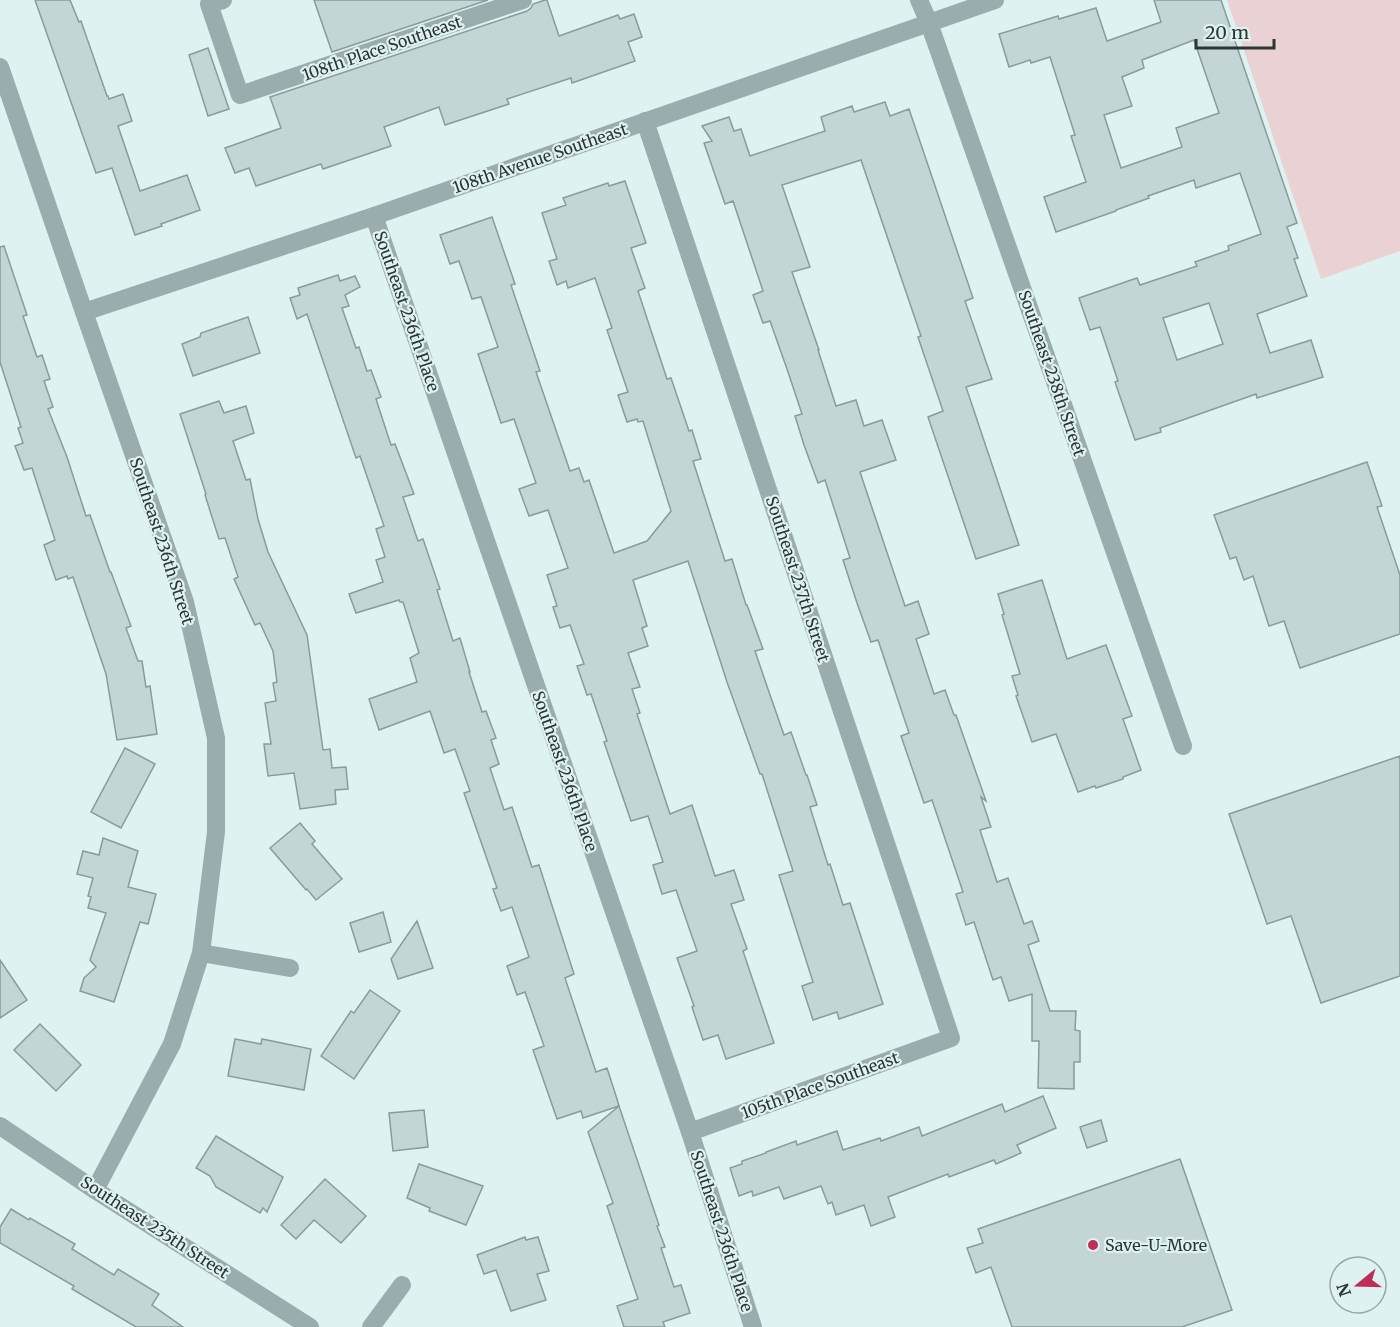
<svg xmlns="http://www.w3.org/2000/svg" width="1400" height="1327" font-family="Merriweather,serif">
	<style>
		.green { fill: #e9d1d4 }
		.building { fill: #c3d5d5; stroke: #8a9b9b; stroke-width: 1.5; fill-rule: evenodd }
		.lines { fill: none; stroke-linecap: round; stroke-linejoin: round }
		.minor { stroke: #9aacad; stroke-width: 18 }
		.poi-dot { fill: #bd2e58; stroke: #dff2f2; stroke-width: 2 }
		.labels { text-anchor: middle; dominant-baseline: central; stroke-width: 4.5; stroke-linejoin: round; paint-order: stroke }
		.street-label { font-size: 16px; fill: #2d3434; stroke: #dff2f2 }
		.poi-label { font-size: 16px; fill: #2d3434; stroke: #dff2f2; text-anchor: start }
	</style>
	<rect width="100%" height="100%" fill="#dff2f2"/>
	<path class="green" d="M1227,0H1400V251L1321,279Z"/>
	<g class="building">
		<path d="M35,0H70L79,22L81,21L107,96H108L109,99L123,94L132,121L118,126L140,191L187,175L200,210L161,224L162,226L135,235L112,168L96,173Z"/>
		<path d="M314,0H488L332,52Z"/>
		<path d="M545,0H547L559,36L618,15L620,19L634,14L642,37L628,42L635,61L572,83L571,78L507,99L509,104L445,125L439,107L384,127L391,146L323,169L321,164L256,186L249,168L235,173L225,148L281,128L270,97L527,11L531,8L533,4Z"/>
		<path d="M1154,0H1221L1297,223L1287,227L1298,258L1294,259L1307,296L1257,314L1270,353L1311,340L1323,377L1257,398L1256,394L1160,428L1161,432L1135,440L1115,382L1118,381L1100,327L1090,330L1079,298L1137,278L1140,285L1197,266L1195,262L1229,250L1228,246L1261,234L1240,173L1196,188L1194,180L1148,196L1149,198L1116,210V211L1056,232L1044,197L1086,182L1071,136L1075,135L1050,57L1031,63L1030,60L1009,67L999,34L1058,16L1059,19L1096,8L1107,41L1161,22ZM1194,40L1219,113L1176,128L1182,147L1121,168L1104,115L1132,106L1122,77L1144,68L1142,60ZM1209,303L1223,344L1177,360L1163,318Z"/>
		<path d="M208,48L229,109L208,116L189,55Z"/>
		<path d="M885,102L890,116L909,109L973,298L965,301L992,379L966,387L1019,545L976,559L928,417L943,411L918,337L921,336L861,160L782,185L810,267L792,272L819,350H818L836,406L856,400L864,426L882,420L896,460L860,472L905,606L918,601L929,634L916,639L934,694L945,690L954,715H956L986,801L981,797L991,827L980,830L997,882L1008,878L1024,924L1032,921L1039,941L1028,945L1050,1011H1076L1075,1030L1080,1031V1062H1074V1089L1038,1088L1039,1041H1032V994L1009,1001L1001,977L993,980L974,922L966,925L956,894L963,892L932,800L924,803L901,736L909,733L878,640L871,642L857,603L843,560L850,558L825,480L818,483L804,445L795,416L802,414L787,369L770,321L763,323L753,295L763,291L733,201L725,204L704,143L712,141L702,126L729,117L734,131L741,129L750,156L825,131L821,117L852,106L854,112Z"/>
		<path d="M625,181L646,243L631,248L645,288L638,291L667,379L671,378L689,431L692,430L701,459L693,461L725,561L732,559L746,605H747L763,649L755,651L769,692L784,735L791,732L806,775H807L817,805L810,807L828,865L830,864L843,905L850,903L883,1004L839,1019L837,1012L813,1020L802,986L813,982L779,875L793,871L762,774H760L727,682L688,561L633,580L647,626L642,628L648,646L628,653L640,687L632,689L640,713L637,714L670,814L692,805L715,876L734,870L744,900L731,904L747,949L743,951L774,1043L726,1059L718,1035L703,1040L692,1007L694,1006L677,958L697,951L676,890L662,894L653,865L663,862L648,816L631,821L604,742L607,741L591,694L587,695L577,666L584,664L570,625L560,628L553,607L557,606L547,575L568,568L548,510L529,516L519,489L536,483L514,419L501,423L478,354L498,347L481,297L472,299L459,261L450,264L440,235L492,217L515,284L511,285L540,371L536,372L570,471L579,468L584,482L589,480L614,553L647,541L671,511L643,421L638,422L637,419L627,422L618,395L628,392L607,330L612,328L595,278L568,288L566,281L557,285L549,261L557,259L542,213L566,205L563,198L608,183L609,186Z"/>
		<path d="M4,246L27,315L23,316L37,357L42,355L50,379L44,381L53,407L48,409L67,457L86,516L90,515L110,572H111L131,626L126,628L138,661H142L146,687L150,686L157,734L117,740L106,674L73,577L68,579L67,576L56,580L44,545L55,540L32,468L24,470L15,446L23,443L18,428L21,427L0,362V247Z"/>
		<path d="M338,275L340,281L355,276L360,287L345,295L349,306L342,308L356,348L359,347L367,371L371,370L381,397L376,399L391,445L395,444L414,494L403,497L418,541L423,539L440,589L437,590L453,641L460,638L470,672H469L482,712L486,711L496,738L491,740L499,764L490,768L504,810L512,807L532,867L539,865L574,974L565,978L596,1072L607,1068L617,1099L619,1106L583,1118L581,1111L557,1119L533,1050L544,1046L525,992L517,995L507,966L529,957L512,907L501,911L493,889L497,888L464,793L470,791L455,749L444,753L430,711L379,730L369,699L417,682L410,658L419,653L403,602H400L399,600L356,613L349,594L383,582L376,560L385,557L376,529L384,526L360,456L356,458L307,314L297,319L290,298L300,295L298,288Z"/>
		<path d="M248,317L260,353L193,376L182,344L200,337L201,333Z"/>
		<path d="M219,401L224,413L246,406L254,433L233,441L246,480L250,479L258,519L268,552L307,635L323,750L330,749L332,768L346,767L348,789L335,790L336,804L300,809L294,773L268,776L264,744H271L265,703L276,701L273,683L277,682L273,651L260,623L255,625L234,579L238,577L225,538L219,539L205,495L206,494L180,414Z"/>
		<path d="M1367,462L1382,506L1377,507L1400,575V634L1300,668L1284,621L1269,626L1253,576L1244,580L1236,557L1230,559L1214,515Z"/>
		<path d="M1042,580L1067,659L1106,645L1132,716L1123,719L1141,770L1123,777V779L1096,788L1095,786L1078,792L1056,734L1032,742L1016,696L1018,695L1012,676L1020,674L1002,615L1004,614L998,594Z"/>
		<path d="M125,748L155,764L121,828L91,812Z"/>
		<path d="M1400,756V976L1321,1003L1291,916L1267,924L1229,814Z"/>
		<path d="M300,823L315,841L312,844L342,879L316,900L307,889L306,890L270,848Z"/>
		<path d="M103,838L138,851L128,887L156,894L148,924L140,922L114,1002L80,991L84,978L96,967L90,960L106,913L88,908L91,897L88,896L93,878L77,874L83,851L99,855Z"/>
		<path d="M383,912L391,942L359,952L350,923Z"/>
		<path d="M417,921L433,968L398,979L391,959Z"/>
		<path d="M0,960L27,1000L0,1018Z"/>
		<path d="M370,990L400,1011L354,1079L321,1056L351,1011L354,1013Z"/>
		<path d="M40,1024L81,1065L56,1091L14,1050Z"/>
		<path d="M235,1039L261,1044L262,1039L311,1049L304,1090L228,1076Z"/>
		<path d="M1043,1096L1056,1128L1017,1145L1021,1153L996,1164L994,1160L949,1177L948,1174L888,1197L895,1217L871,1226L864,1205L836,1215L832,1202L828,1204L821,1186L784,1199L779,1187L753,1196L752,1191L739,1196L730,1168L742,1164V1161L766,1153V1152L796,1141L797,1145L837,1131L843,1150L880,1138L881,1141L919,1127L922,1136L1002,1104L1005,1112Z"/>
		<path d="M619,1106L659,1225L657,1226L665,1247L661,1248L674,1287L681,1285L690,1313L663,1322L665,1327H624L617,1306L638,1299L607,1206L613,1203L588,1132Z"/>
		<path d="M424,1110L428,1147L393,1151L389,1113Z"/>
		<path d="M1101,1120L1107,1141L1087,1148L1080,1127Z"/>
		<path d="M216,1136L283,1177L267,1212L263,1208L260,1213L216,1187L210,1176L196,1168Z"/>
		<path d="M1180,1159L1232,1310L1182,1327H1012L991,1267L976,1273L967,1248L983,1243L978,1229Z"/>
		<path d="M419,1164L483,1186L466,1225L429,1211L430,1208L407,1198Z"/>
		<path d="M325,1179L366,1216L341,1243L314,1220L296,1239L281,1225Z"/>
		<path d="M11,1209L29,1220L30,1218L75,1244L72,1249L114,1275L118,1269L159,1294L152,1305L183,1327H136L72,1289L74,1286L0,1243V1227Z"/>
		<path d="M525,1237L526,1240L538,1237L549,1271L537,1274L546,1300L511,1311L496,1270L484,1274L477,1255Z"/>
	</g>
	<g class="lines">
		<g class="minor">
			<path d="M223,0L209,4L240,95L523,0"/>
			<path d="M919,0L929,23L1183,746"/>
			<path d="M0,67L84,312L185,602L216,738V832L201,953L172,1044L95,1190"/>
			<path d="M645,121L951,1038L690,1132"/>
			<path d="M374,216L690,1132L753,1327"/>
			<path d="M84,312L374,216L995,0"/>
			<path d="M201,953L290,968"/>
			<path d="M0,1126L95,1190L310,1327"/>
			<path d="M371,1327L402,1285"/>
		</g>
	</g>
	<circle class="poi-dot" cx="1093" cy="1245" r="6"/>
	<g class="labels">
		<g class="street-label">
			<text transform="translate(382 48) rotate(-19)">108th Place Southeast</text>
			<text transform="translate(540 158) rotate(-19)">108th Avenue Southeast</text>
			<text transform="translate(407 311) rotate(71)">Southeast 236th Place</text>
			<text transform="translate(1052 373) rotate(71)">Southeast 238th Street</text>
			<text transform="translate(162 541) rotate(72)">Southeast 236th Street</text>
			<text transform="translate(798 579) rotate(72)">Southeast 237th Street</text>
			<text transform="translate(565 771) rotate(71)">Southeast 236th Place</text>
			<text transform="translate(820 1085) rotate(-20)">105th Place Southeast</text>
			<text transform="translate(155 1227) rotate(33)">Southeast 235th Street</text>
			<text transform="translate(722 1231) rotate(72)">Southeast 236th Place</text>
		</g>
		<g class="poi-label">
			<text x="1105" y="1245">Save-U-More</text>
		</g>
	</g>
	<g transform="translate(1358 1285) rotate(251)"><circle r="28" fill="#dff2f2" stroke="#98a6a6" stroke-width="1.5"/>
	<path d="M0-4.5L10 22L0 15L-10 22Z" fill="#bd2e58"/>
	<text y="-9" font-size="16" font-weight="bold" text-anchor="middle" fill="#2d3434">N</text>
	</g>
	<path d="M1196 39v9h78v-9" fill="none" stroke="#2d3434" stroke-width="3"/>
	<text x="1205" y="39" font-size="18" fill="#2d3434" stroke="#dff2f2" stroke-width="4.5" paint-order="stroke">20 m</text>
</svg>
